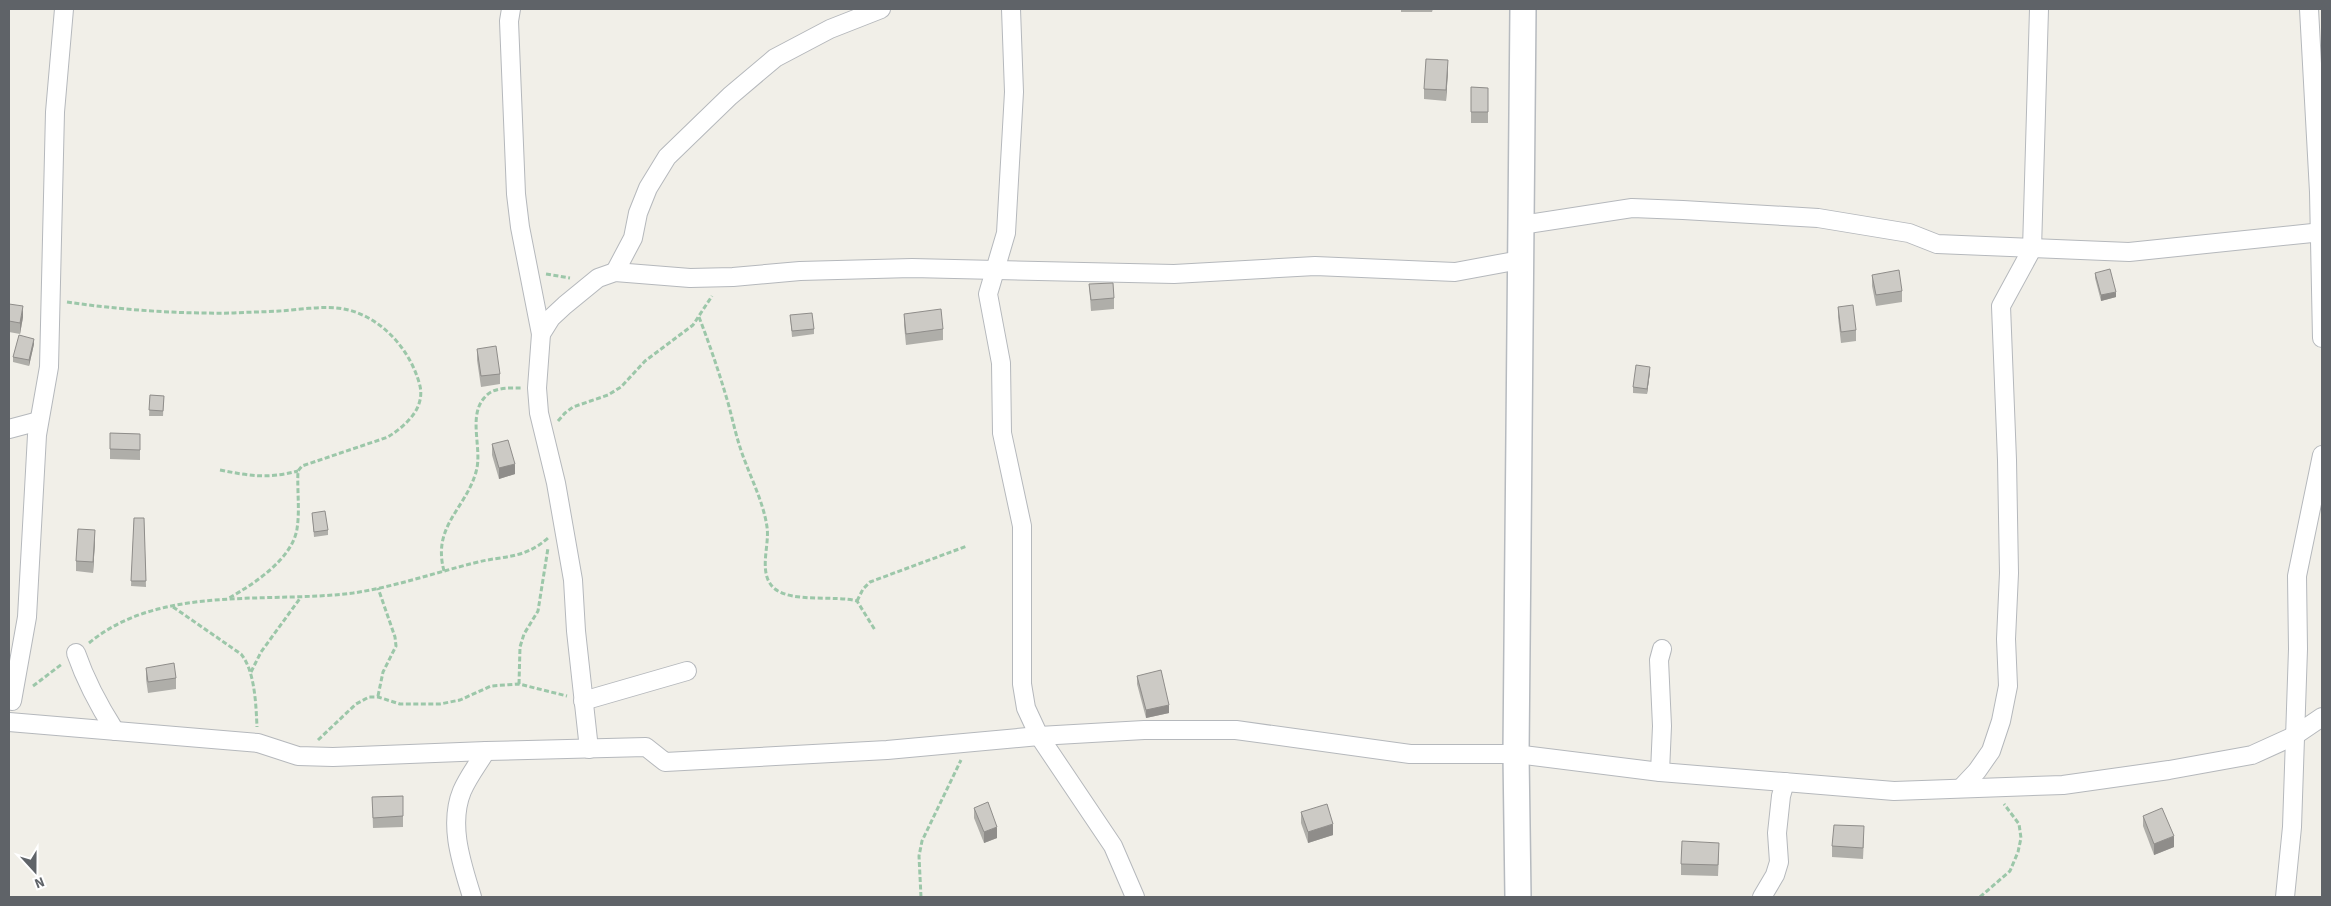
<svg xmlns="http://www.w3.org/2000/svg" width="2331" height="906" font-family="'Source Sans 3',sans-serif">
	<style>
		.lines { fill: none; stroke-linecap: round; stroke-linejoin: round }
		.minor-casing { stroke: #b5b8bc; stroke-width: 20 }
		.secondary-casing { stroke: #b6babf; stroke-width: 28 }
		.path { stroke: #9cc7a9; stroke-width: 3; stroke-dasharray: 5 2.5; stroke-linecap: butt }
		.minor { stroke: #fff; stroke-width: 18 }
		.secondary { stroke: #fff; stroke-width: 25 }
		.wall { fill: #afaea9 }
		.shaded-wall { fill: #8f8d8a }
		.building { fill: #cccac5; stroke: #8f8d8a }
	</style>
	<rect width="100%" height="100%" fill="#f1efe8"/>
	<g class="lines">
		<g class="minor-casing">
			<g id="minor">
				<path d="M511,9L509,21L516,194L520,227L541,334"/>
				<path d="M1011,9L1014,92L1006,233L988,294L1001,363L1002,433L1022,526V684L1026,708L1039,736L1113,846L1135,897"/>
				<path d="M2309,9L2319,192L2322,338"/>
				<path d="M1521,225L1632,208L1683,210L1818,218L1909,233L1937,244L2129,252L2322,232"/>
				<path d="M615,272L633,238L638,213L648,188L667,157L730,96L775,58L830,29L881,9"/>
				<path d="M9,429L39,421"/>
				<path d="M76,653C86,682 99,706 115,731"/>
				<path d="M12,701L27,617L37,435L49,367L55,112L64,9"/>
				<path d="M583,701L687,671"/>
				<path d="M9,722L258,743L298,756L333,757L486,751L646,747L665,762L887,750L1039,736L1144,730H1236L1410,754H1516L1660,772L1894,791L2063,785L2169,770L2252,755L2294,736L2322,717"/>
				<path d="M589,749L576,631L573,580L556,483L539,413L537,388L541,334L551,318L565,305L598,278L615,272L690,278L733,277L800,271L912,268L1174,274L1315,266L1455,272L1520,260"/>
				<path d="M1660,772L1662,726L1659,660L1662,649"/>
				<path d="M1961,788L1977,771L1991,751L2001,721L2008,686L2006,639L2009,573L2007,460L2001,306L2032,249L2039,9"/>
				<path d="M472,897C462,864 448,825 462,791C468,777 478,764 486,751"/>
				<path d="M1762,897L1775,875L1779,862L1777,833L1781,796L1785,782"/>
				<path d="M2285,897L2292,827L2298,649L2297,576L2322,455"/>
			</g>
		</g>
		<g class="secondary-casing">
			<path id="secondary" d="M1518,897L1516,754L1523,9"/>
		</g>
		<g class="path">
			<path d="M546,274L570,278"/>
			<path d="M67,302C121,310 179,314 234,313C249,312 264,312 279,311C300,310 323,305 344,309C381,316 411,350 420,386C425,409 405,426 388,437L302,466L298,471C297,491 300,510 297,529C292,559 254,584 229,598"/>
			<path d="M699,317C709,343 718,369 726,396C731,412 734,428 739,444C747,471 763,499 767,527C770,546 757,574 775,589C793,603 836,595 857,601L875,630"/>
			<path d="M558,421L565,413L573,407L608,395L621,387L645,361L693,325L712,296"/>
			<path d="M220,470C250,476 268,479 298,471"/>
			<path d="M444,571C432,526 465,510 476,472C483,449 467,416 485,397C493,387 509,388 521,388"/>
			<path d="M857,601L863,589L870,582L967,546"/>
			<path d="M173,607L241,654C255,671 256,705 257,727"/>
			<path d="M89,643C160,584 267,604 353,593C394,587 434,573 474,563C504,555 523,560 548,538"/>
			<path d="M251,672L261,652L301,597"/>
			<path d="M519,684L520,647L524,634L538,611L548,548"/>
			<path d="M33,686L62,664"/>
			<path d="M378,696L383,672L396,646L395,637L378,588"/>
			<path d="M318,740L356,704L369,697H378L400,704H440L460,700L491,686L519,684L567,696"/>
			<path d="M921,897L919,856L922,841L961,760"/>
			<path d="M1980,897L2010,871L2018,852L2021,838L2019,824L2004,804"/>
		</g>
		<use href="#minor" class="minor"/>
		<use href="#secondary" class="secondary"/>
	</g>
	<g class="wall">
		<path d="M1401,9H1433L1432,12H1401Z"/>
		<path d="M1448,71L1446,101L1424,99V89Z"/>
		<path d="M1471,87L1488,88V123H1471Z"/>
		<path d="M2095,273L2116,297L2101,301L2095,278Z"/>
		<path d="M1872,275L1902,291V302L1876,306L1872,286Z"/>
		<path d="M1089,284L1114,298V309L1091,311Z"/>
		<path d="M9,304L23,317L20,334L9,332Z"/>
		<path d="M1838,307L1856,330V341L1841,343L1838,317Z"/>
		<path d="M904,314L943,329V340L906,345L904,325Z"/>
		<path d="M790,315L814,329V334L792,337Z"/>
		<path d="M34,344L29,366L13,362V357Z"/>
		<path d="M477,349L500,374V384L481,387L477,360Z"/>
		<path d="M1650,372L1647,394L1633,393V387Z"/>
		<path d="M150,395L164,396L163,416H149Z"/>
		<path d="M110,433L140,434V460L110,459Z"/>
		<path d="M492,444L515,474L499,479L492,455Z"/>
		<path d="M312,513L328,530V535L314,537Z"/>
		<path d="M134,518H144L146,587L131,586Z"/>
		<path d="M95,541L93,573L76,571V561Z"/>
		<path d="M146,668L176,678V689L148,693L146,679Z"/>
		<path d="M1137,676L1169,713L1146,718L1137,684Z"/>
		<path d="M403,796V827L373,828L372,797Z"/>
		<path d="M974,808L997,838L984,843L974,818Z"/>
		<path d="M1301,812L1333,835L1308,843L1301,823Z"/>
		<path d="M2143,816L2174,847L2154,855L2143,826Z"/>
		<path d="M1864,837L1863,859L1832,857V846Z"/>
		<path d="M1719,854L1718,876L1681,875V864Z"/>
	</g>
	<g class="shaded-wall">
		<path d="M1448,60V71L1446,101V90Z"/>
		<path d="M2116,292V297L2101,301V295Z"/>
		<path d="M23,306V317L20,334V323Z"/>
		<path d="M34,339V344L29,366V360Z"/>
		<path d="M1650,367V372L1647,394V389Z"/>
		<path d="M515,464V474L499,479V468Z"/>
		<path d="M95,530V541L93,573V562Z"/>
		<path d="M1169,705V713L1146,718V710Z"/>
		<path d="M1333,824V835L1308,843V832Z"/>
		<path d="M997,827V838L984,843V832Z"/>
		<path d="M2174,836V847L2154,855V844Z"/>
	</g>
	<g class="building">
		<path d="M1426,59L1448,60L1446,90L1424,89Z"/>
		<path d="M1471,87L1488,88V112H1471Z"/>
		<path d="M2110,269L2116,292L2101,295L2095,273Z"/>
		<path d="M1899,270L1902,291L1876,295L1872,275Z"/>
		<path d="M1113,283L1114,298L1091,300L1089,284Z"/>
		<path d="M9,304L23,306L20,323L9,321Z"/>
		<path d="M1853,305L1856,330L1841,332L1838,307Z"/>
		<path d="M941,309L943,329L906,334L904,314Z"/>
		<path d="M812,313L814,329L792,331L790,315Z"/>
		<path d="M19,335L34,339L29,360L13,357Z"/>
		<path d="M496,346L500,374L481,376L477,349Z"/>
		<path d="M1636,365L1650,367L1647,389L1633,387Z"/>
		<path d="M150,395L164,396L163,411L149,410Z"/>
		<path d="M110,433L140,434V450L110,449Z"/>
		<path d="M508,440L515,464L499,468L492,444Z"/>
		<path d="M325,511L328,530L314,532L312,513Z"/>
		<path d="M134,518H144L146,581H131Z"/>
		<path d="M78,529L95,530L93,562L76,561Z"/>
		<path d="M174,663L176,678L148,682L146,668Z"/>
		<path d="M1161,670L1169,705L1146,710L1137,676Z"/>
		<path d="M403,796V816L373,818L372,797Z"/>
		<path d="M988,802L997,827L984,832L974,808Z"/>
		<path d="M1327,804L1333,824L1308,832L1301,812Z"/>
		<path d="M2162,808L2174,836L2154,844L2143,816Z"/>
		<path d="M1834,825L1864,826L1863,848L1832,846Z"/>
		<path d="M1682,841L1719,843L1718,865L1681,864Z"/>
	</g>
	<rect width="2331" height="906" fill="none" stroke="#5f6368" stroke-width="20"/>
	<g transform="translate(35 871) rotate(159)" stroke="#ffffff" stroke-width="4" paint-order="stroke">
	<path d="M0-4L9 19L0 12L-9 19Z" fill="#5f6368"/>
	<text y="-8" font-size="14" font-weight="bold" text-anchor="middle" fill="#5f6368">N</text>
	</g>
</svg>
